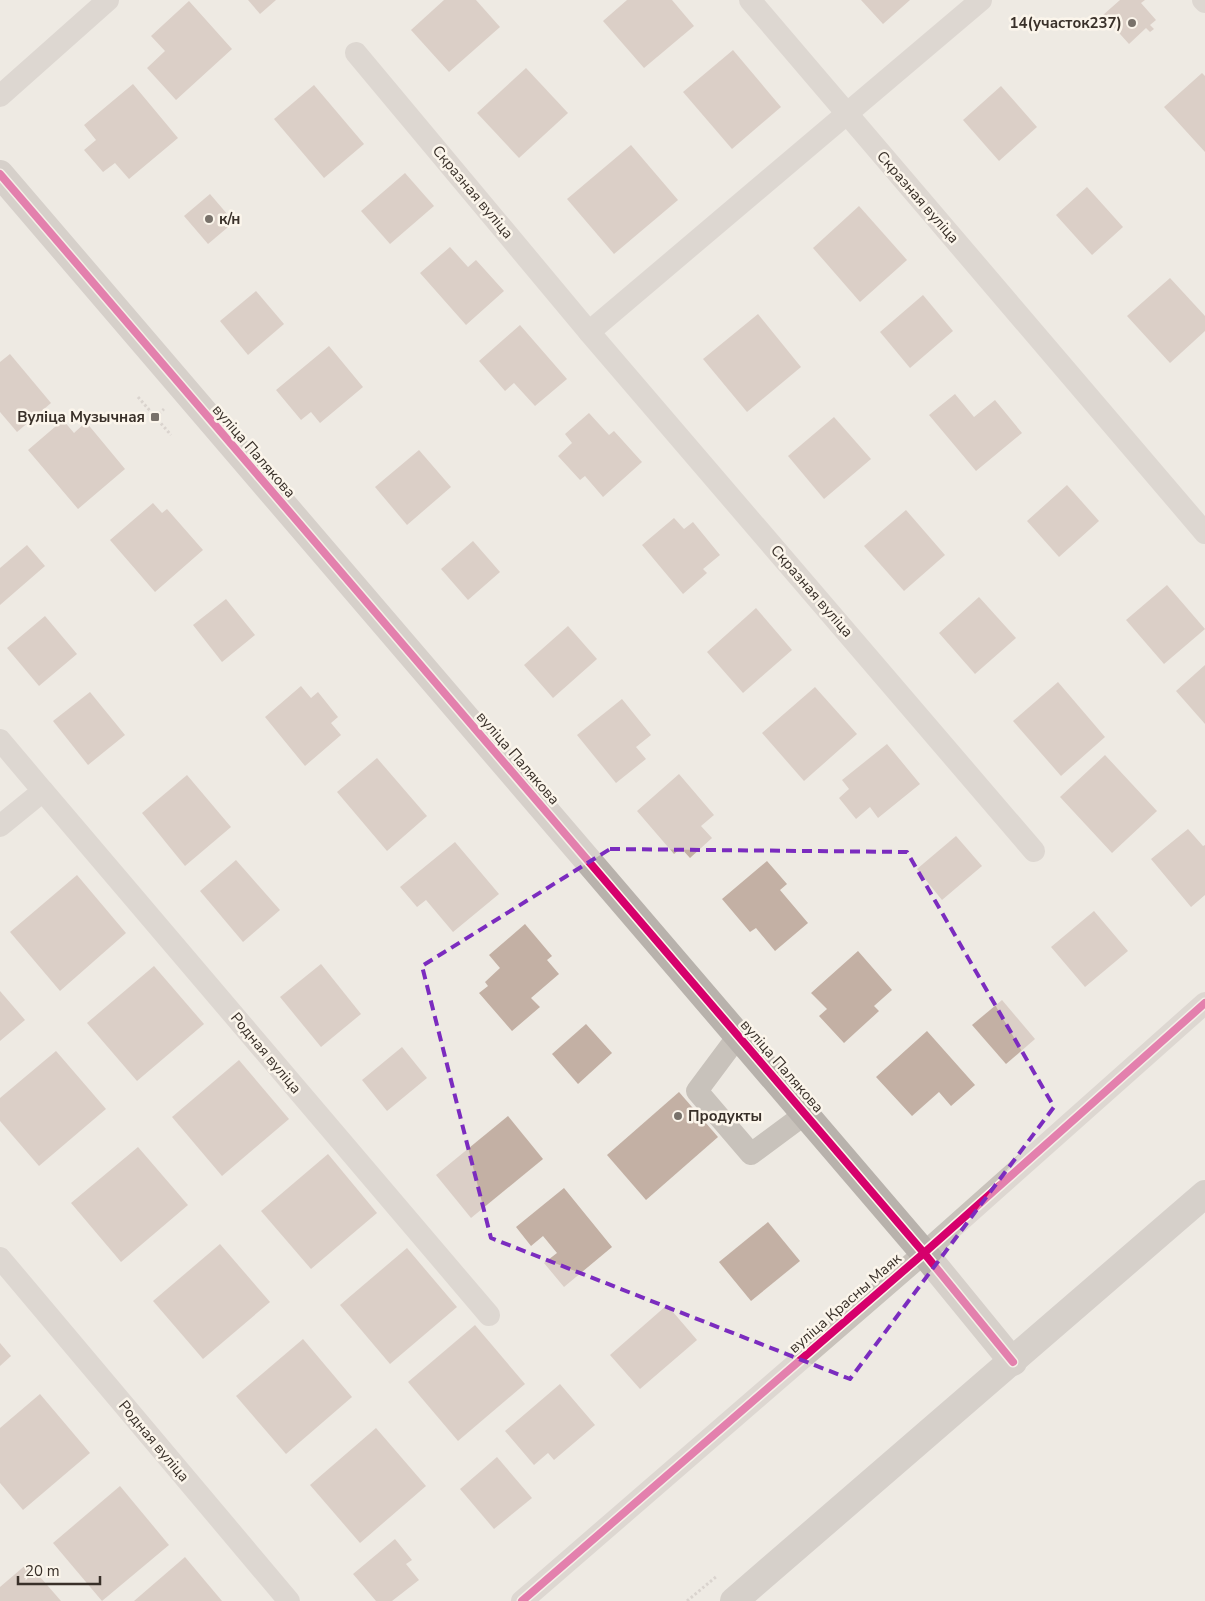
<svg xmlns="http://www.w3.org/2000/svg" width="1205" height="1601" font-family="'Nunito Sans',sans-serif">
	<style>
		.building { fill: #c3b0a4 }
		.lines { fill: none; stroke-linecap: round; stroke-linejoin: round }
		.path { stroke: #c0bab4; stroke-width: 3; stroke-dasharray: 2.5 2.5; stroke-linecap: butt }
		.street { stroke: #c8c2bb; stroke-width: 22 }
		.secondary { stroke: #b8b2ac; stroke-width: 28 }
		.cycleway-casing { stroke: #fbf5eb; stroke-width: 11 }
		.cycleway { stroke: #d6006c; stroke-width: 8 }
		.marked { fill: none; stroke: #7b2cbf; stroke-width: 4; stroke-dasharray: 10 6; stroke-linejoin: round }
		.poi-dot { fill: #78716a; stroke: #fbf5eb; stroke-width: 2 }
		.labels { text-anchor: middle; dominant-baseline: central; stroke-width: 5; stroke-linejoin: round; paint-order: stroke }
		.poi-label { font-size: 15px; font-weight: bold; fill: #393029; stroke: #fbf5eb; text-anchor: end }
		.street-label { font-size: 15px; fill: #393029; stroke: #fbf5eb }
	</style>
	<rect width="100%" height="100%" fill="#eeeae3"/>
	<g class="building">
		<path d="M248,0H276L260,14Z"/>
		<path d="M444,0H476L500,27L449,72L411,30Z"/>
		<path d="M627,0H672L694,26L644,68L603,21Z"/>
		<path d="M861,0H910L883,24Z"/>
		<path d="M1120,0H1145L1141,3L1156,20L1150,25L1154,29L1150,32L1146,28L1129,44L1103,15Z"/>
		<path d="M189,1L232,49L176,100L147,68L165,51L151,36Z"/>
		<path d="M733,50L781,107L732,149L683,92Z"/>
		<path d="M526,68L568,113L519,158L477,113Z"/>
		<path d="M1202,73L1205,76V152L1164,107Z"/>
		<path d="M133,84L178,138L129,179L115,163L103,172L84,150L96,140L84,125Z"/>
		<path d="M314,85L364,144L324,178L274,119Z"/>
		<path d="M1001,86L1037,127L999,161L963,120Z"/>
		<path d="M631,145L678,200L614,254L567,199Z"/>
		<path d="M405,173L434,206L390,244L361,211Z"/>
		<path d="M1087,187L1123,227L1092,255L1056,215Z"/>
		<path d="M210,194L234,222L208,244L184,216Z"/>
		<path d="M859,206L907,260L860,302L813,248Z"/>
		<path d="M450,247L468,267L476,260L504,291L466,325L420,273Z"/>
		<path d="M1170,278L1205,316V331L1170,363L1127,316Z"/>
		<path d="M256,291L284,324L248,355L220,321Z"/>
		<path d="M923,295L953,331L910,368L880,332Z"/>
		<path d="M758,314L801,367L747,412L703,359Z"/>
		<path d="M520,325L567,379L535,406L514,383L505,391L479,361Z"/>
		<path d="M329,346L363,387L320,423L311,412L301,420L276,390Z"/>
		<path d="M10,354L51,403L17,432L0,412V362Z"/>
		<path d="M955,394L974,417L995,400L1022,433L976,471L929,415Z"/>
		<path d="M589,413L609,435L614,431L642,462L603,497L585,476L580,480L558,456L572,443L565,434Z"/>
		<path d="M834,417L871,459L824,499L788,456Z"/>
		<path d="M63,420L74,433L86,422L125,469L78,509L28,450Z"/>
		<path d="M419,450L451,487L407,525L375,487Z"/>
		<path d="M1067,485L1099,521L1059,557L1027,521Z"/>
		<path d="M153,503L162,513L167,509L203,550L155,592L110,540Z"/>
		<path d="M906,510L945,555L904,591L864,546Z"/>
		<path d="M674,518L684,529L693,522L720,555L703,569L707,573L683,594L642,545Z"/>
		<path d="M473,541L500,572L468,600L441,569Z"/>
		<path d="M27,545L45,566L0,605V568Z"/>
		<path d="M1167,585L1205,629L1164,664L1126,620Z"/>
		<path d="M979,597L1016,638L975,674L939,633Z"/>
		<path d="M226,599L255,635L222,662L193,625Z"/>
		<path d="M756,608L792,650L743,693L707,652Z"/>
		<path d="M45,616L77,654L39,686L7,648Z"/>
		<path d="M568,626L597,659L553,698L524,665Z"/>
		<path d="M1205,665V724L1176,691Z"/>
		<path d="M1058,682L1105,737L1061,776L1013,721Z"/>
		<path d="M301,686L311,698L318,692L338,717L331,723L341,735L305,766L265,717Z"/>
		<path d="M815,687L857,734L804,781L762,733Z"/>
		<path d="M90,692L125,735L88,765L53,721Z"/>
		<path d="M622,699L651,735L636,747L646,759L616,783L577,735Z"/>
		<path d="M887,744L920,784L878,818L870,807L856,819L839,798L849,789L842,780Z"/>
		<path d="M1105,755L1157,811L1112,853L1060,797Z"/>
		<path d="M377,758L427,816L387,851L337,792Z"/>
		<path d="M679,774L714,815L701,826L712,838L690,858L681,848L674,854L637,811Z"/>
		<path d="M187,775L231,827L185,866L142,813Z"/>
		<path d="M1188,829L1203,846L1205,845V895L1191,907L1151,859Z"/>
		<path d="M956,836L982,866L942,900L917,869Z"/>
		<path d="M455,842L499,894L453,932L426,900L417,907L400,887Z"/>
		<path d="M236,860L280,910L243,942L200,891Z"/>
		<path d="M767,861L787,884L780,890L808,923L775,951L756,928L750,932L722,899Z"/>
		<path d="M77,875L126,933L60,991L10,932Z"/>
		<path d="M1094,911L1128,951L1085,987L1051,947Z"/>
		<path d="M525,924L552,956L547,960L559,974L531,998L540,1007L512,1031L479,993L488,986L485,982L500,968L489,955Z"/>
		<path d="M858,951L892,990L874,1006L879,1011L844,1043L819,1016L827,1009L811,993Z"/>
		<path d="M321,964L361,1014L321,1047L280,997Z"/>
		<path d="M154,966L204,1024L137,1081L87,1023Z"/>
		<path d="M0,991L25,1020L0,1041Z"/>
		<path d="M1002,1000L1035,1039L1006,1064L972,1025Z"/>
		<path d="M586,1024L612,1053L578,1084L552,1054Z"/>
		<path d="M927,1031L975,1085L951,1106L939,1092L912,1116L876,1077Z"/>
		<path d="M402,1047L427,1078L387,1111L362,1080Z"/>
		<path d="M56,1051L106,1109L39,1166L0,1121V1098Z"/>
		<path d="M239,1060L289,1119L222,1176L172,1117Z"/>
		<path d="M679,1092L718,1137L646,1200L607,1155Z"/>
		<path d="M508,1116L543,1159L471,1218L436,1175Z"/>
		<path d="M138,1147L188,1205L121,1262L71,1203Z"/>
		<path d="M328,1154L377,1213L311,1269L261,1211Z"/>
		<path d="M564,1188L612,1247L564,1287L544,1263L557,1253L543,1236L531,1246L516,1227Z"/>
		<path d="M768,1222L800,1261L751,1301L719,1262Z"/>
		<path d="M220,1244L270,1302L203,1359L153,1301Z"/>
		<path d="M407,1248L457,1307L390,1364L340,1305Z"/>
		<path d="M667,1305L697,1340L640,1389L610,1355Z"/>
		<path d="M475,1325L525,1384L458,1441L408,1382Z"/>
		<path d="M303,1339L352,1397L286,1454L236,1396Z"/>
		<path d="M0,1343L11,1356L0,1366Z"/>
		<path d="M560,1384L595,1425L554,1460L548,1453L534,1465L505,1431Z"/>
		<path d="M40,1394L90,1453L23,1510L0,1483V1428Z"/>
		<path d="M376,1428L426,1486L360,1543L310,1485Z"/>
		<path d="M497,1457L532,1498L494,1529L460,1489Z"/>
		<path d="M120,1486L169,1545L102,1601L53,1543Z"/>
		<path d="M395,1539L412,1560L406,1564L419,1580L392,1601H376L353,1574Z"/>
		<path d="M185,1557L222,1601H134Z"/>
		<path d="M28,1563L61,1601H0V1587Z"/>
	</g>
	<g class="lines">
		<g class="path">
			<path d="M138,397L171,435"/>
			<path d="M155,417L164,409"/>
			<path d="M687,1601L717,1576"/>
		</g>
		<g class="street">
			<path d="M750,0L1205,533"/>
			<path d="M1203,0L1205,2"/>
			<path d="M356,53L589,332L981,0"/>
			<path d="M0,96L108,0"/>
			<path d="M589,332L1034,851"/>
			<path d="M0,740L43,791L0,826"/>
			<path d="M43,791L489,1315"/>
			<path d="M738,1036L697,1091L751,1154L805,1114"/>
			<path d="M0,1258L289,1601"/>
			<path d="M522,1601L924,1253L1205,1003"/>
		</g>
		<g class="secondary">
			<path d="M0,174L924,1253L1013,1362"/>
			<path d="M734,1601L1205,1194"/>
		</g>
		<g class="cycleway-casing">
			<g id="cycleway">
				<path d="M0,174L924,1253L1013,1362"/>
				<path d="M522,1601L924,1253L1205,1003"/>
			</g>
		</g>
		<use href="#cycleway" class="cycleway"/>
	</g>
	<path d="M0 0H1205V1601H0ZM610,849L907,852L1054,1107L850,1379L491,1238L422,966Z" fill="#eeeae3" fill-opacity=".55" fill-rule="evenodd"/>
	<path class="marked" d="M610,849L907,852L1054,1107L850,1379L491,1238L422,966Z"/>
	<g class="poi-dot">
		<circle cx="1132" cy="23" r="5"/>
		<circle cx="209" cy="219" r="5"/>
		<rect x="150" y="412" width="10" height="10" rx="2.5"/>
		<circle cx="678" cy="1116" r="5"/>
	</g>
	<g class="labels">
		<g class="poi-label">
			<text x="1122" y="23">14(участок237)</text>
			<text x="219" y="219" text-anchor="start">к/н</text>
			<text x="145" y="417">Вуліца Музычная</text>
			<text x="688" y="1116" text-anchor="start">Продукты</text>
		</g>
		<g class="street-label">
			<text transform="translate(473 192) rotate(50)">Скразная вуліца</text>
			<text transform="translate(918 197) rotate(49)">Скразная вуліца</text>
			<text transform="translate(254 451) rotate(49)">вуліца Палякова</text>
			<text transform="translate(812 591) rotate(49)">Скразная вуліца</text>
			<text transform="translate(518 758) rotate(49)">вуліца Палякова</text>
			<text transform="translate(266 1053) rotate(50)">Родная вуліца</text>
			<text transform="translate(782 1066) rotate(49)">вуліца Палякова</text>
			<text transform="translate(845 1303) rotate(-41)">вуліца Красны Маяк</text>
			<text transform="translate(154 1441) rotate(50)">Родная вуліца</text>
		</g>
	</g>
	<path d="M18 1576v8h82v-8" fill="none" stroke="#393029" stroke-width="2.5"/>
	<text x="25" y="1576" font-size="15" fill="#393029" stroke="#fbf5eb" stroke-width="4" paint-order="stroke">20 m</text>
</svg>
